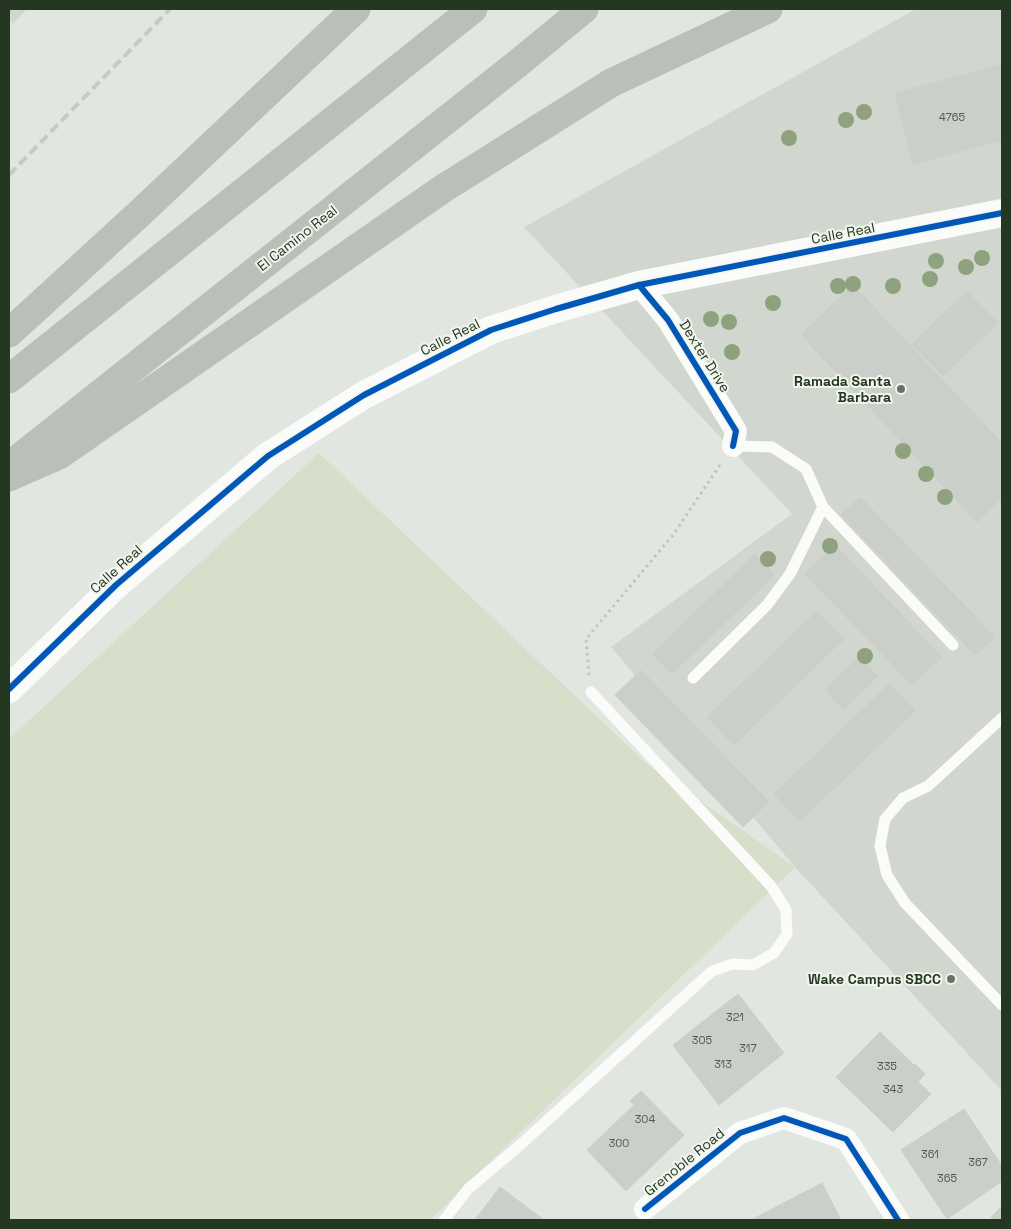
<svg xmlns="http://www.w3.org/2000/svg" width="1011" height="1229" font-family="'Space Grotesk',sans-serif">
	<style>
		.built { fill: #d1d7ce }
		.green { fill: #d5dfc9 }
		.building { fill: #cbcfc9; stroke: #cbcfc9 }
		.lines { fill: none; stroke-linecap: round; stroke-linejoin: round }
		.motorway-casing { stroke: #bcc3bb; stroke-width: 29 }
		.path { stroke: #c0c6bf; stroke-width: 3; stroke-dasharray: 2.5 4; stroke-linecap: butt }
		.service { stroke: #fbfbfa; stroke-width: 11 }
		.minor { stroke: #fbfbfa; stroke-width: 22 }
		.tertiary { stroke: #fbfbfa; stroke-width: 28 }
		.motorway { stroke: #bac0b9; stroke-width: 28 }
		.rail { stroke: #c6c9c5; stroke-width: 4; stroke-dasharray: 10 5; stroke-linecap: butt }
		.cycleway-casing { stroke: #f0f5ed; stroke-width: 9 }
		.cycleway { stroke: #0057b8; stroke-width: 6 }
		.tree { fill: #8fa27e }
		.poi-dot { fill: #667463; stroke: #f0f5ed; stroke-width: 2 }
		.labels { text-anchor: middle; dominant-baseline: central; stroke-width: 4; stroke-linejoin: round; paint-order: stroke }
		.number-label { font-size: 11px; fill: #4e5e4b }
		.street-label { font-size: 14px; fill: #243720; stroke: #f0f5ed }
		.poi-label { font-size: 14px; font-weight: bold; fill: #243720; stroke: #f0f5ed; text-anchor: end }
	</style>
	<rect width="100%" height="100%" fill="#e2e6e0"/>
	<g class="built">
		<path d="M9,9H27L13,24L9,20Z"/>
		<path d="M916,9H1002V1091L795,867L611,647L792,514L524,227Z"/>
	</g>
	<path class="green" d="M319,453L647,764L795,867L430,1220H9V739Z"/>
	<g class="building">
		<path d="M1002,65V140L913,164L895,93Z"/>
		<path d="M853,285L1002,443V498L977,522L801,335Z"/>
		<path d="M967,291L998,323L943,376L912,344Z"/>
		<path d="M860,497L995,637L975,655L841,515Z"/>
		<path d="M835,545L942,657L912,685L805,574Z"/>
		<path d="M755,554L775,575L672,674L652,654Z"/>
		<path d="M817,611L844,639L734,745L707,717Z"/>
		<path d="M859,657L878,676L843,709L825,690Z"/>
		<path d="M641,670L769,802L743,827L615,695Z"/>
		<path d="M889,684L915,711L800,821L774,794Z"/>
		<path d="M738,994L784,1053L719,1105L673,1045Z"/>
		<path d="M880,1032L914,1065L915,1064L925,1074L918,1082L931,1094L893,1132L836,1077Z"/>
		<path d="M641,1091L684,1135L626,1191L587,1150L634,1105L630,1101Z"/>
		<path d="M964,1109L1002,1166V1181L947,1219L901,1150Z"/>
		<path d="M822,1183L841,1220H751Z"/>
		<path d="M500,1187L544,1220H475Z"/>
		<path d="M1002,1206V1220H995L991,1217Z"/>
	</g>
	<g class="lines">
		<g class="motorway-casing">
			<g id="motorway">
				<path d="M9,333L140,213L356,9"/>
				<path d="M9,379L473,9"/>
				<path d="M9,466L517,64L584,9"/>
				<path d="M9,477L59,455L444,188L611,83L768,9"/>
			</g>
		</g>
		<path class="path" d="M589,675L586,639L673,535L720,465"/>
		<g class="service">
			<path d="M823,507L953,645"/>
			<path d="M693,678L767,605L790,574L823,507L806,469L772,447L733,446"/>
			<path d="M1002,718L928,786L903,798L885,819L880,846L887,875L905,903L1002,1005"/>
			<path d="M444,1220L468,1189L519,1146L712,971L733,964L753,965L774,953L787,934L786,910L771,886L591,692"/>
		</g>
		<g class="minor">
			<path d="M639,285L668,320L736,431L733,446"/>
			<path d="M645,1209L740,1133L784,1118L846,1139L898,1220"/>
		</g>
		<path class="tertiary" d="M9,689L116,585L268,456L364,395L491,330L556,309L639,285L1002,213"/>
		<use href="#motorway" class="motorway"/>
		<path class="rail" d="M9,175L170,9"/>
		<g class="cycleway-casing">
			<g id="cycleway">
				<path d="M639,285L668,320L736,431L733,446"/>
				<path d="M9,689L116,585L268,456L364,395L491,330L556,309L639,285L1002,213"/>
				<path d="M645,1209L740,1133L784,1118L846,1139L898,1220"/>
			</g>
		</g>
		<use href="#cycleway" class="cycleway"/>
	</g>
	<g class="tree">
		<circle cx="864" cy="112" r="8"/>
		<circle cx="846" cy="120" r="8"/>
		<circle cx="789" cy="138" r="8"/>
		<circle cx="982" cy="258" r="8"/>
		<circle cx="936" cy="261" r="8"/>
		<circle cx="966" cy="267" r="8"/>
		<circle cx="930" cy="279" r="8"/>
		<circle cx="853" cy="284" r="8"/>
		<circle cx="838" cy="286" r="8"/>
		<circle cx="893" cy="286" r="8"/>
		<circle cx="773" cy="303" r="8"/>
		<circle cx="711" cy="319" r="8"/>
		<circle cx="729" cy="322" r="8"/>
		<circle cx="732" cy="352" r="8"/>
		<circle cx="903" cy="451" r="8"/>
		<circle cx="926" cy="474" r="8"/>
		<circle cx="945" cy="497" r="8"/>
		<circle cx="830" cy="546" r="8"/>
		<circle cx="768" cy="559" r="8"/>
		<circle cx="865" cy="656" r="8"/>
	</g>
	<g class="poi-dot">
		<circle cx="901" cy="389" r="5"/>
		<circle cx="951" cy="979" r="5"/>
	</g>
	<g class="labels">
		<g class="number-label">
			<text x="952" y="117">4765</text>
			<text x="735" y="1017">321</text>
			<text x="702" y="1040">305</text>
			<text x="748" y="1048">317</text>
			<text x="723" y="1064">313</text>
			<text x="887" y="1066">335</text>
			<text x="893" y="1089">343</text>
			<text x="645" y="1119">304</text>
			<text x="619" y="1143">300</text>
			<text x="930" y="1154">361</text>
			<text x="978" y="1162">367</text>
			<text x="947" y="1178">365</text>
		</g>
		<g class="street-label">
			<text transform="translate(843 233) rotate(-11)">Calle Real</text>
			<text transform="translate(297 238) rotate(-38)">El Camino Real</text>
			<text transform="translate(450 337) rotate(-27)">Calle Real</text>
			<text transform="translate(705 356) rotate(58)">Dexter Drive</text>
			<text transform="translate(116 569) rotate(-42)">Calle Real</text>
			<text transform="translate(684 1162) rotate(-39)">Grenoble Road</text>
		</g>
		<g class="poi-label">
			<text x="891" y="381">Ramada Santa<tspan x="891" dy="16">Barbara</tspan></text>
			<text x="941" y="979">Wake Campus SBCC</text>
		</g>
	</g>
	<rect width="1011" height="1229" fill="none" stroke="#243720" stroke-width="20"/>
</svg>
